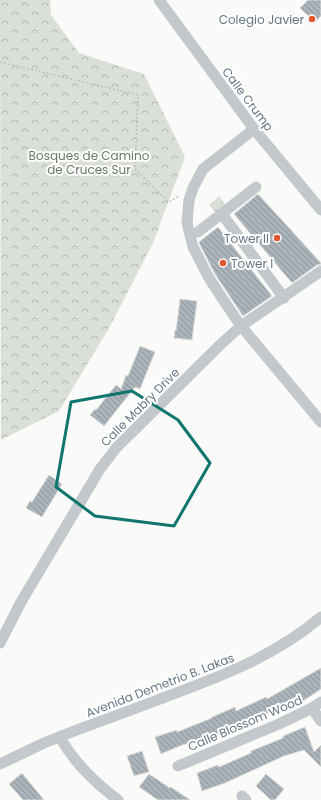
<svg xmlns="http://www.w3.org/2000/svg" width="321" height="800" font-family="Poppins,sans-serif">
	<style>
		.forest { fill: url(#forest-crowns) }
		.building { fill: url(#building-back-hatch); stroke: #dcdcda }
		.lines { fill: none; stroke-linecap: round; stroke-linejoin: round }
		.path { stroke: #bbbfc2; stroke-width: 1.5; stroke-dasharray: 2 2; stroke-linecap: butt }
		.minor { stroke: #c3c8cc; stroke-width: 11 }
		.marked { fill: none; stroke: #0f766e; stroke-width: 3; stroke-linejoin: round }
		.poi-dot { fill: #e4572e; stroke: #fff; stroke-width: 1.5 }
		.labels { text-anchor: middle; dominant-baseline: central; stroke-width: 4; stroke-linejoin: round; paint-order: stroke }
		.poi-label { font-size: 12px; fill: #657683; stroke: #fff; text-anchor: end }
		.street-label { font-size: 12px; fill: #657683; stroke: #fff }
		.park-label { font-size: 12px; fill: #687a64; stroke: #fff }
	</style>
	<defs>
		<pattern id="forest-crowns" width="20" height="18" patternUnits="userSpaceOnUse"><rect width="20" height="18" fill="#dadfd7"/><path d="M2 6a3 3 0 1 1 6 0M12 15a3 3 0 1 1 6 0" fill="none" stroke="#b4b9b4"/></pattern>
		<pattern id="building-back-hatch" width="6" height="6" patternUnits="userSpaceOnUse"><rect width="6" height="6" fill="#aab3b9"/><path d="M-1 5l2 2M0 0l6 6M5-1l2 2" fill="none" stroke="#8e969c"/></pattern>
	</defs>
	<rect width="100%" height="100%" fill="#fafaf8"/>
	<g class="forest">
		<path d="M0,0H50L51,15L79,53L144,74L185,157L153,243L108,330L59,411L1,440Z"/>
		<path d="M219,196L228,209L219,216L209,205Z"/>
	</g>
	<g class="building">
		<path d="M308,0H321V16L315,22L300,8Z"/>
		<path d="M258,194L321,263V264L317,265L292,283L234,214Z"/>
		<path d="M218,227L272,296L243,316L215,274L200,245L199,242Z"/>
		<path d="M180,299L197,301L192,340L174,338L175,330L176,331Z"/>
		<path d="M140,346L155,352L140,389L135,387L104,426L90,415L95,409L96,410L116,385L121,389L126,375L128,376Z"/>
		<path d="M49,475L62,484L42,517L26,508L30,501L32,502Z"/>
		<path d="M321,668V689L303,701L299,695L273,710V711L242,725L243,728L220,737L218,734L182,745L161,754L155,737L177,730V732L212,718V717L235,707L236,711L266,697L267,699Z"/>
		<path d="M305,727L314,752L321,745V767L304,750L284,756L225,783L202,791L197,773L218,765L219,767L251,753V751L283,738V736Z"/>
		<path d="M142,751L149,772L134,776L127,756Z"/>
		<path d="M22,773L44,800H23L9,784Z"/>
		<path d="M149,774L170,788L171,787L190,800H158L139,787Z"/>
		<path d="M266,774L284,789L275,800H271L256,786Z"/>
	</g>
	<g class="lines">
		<path class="path" d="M0,62L138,95L135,169L169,202L179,196"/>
		<g class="minor">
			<path d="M159,0L254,129L321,210"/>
			<path d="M254,129L203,169L193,188L189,200L187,223L193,247L209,278L224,301L241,326L321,422"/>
			<path d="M222,214L284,298"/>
			<path d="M198,232L256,187"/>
			<path d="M0,643L21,602L100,469L117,447L221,344L241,326L321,271"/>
			<path d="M312,708L321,721"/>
			<path d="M60,737C74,763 94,782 118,800"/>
			<path d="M0,764C15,757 29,750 44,743C82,727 122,714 160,699C217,678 274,657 321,617"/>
			<path d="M178,766L279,724L312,708L321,702"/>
			<path d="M242,796L246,800"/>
		</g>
	</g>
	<path class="marked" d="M132,391L178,420L210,463L174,526L95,516L56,487L71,402Z"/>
	<g class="poi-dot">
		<circle cx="312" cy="19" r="4"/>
		<circle cx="277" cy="238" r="4"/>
		<circle cx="223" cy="263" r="4"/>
	</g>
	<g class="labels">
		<g class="poi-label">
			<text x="304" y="19">Colegio Javier</text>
			<text x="269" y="238">Tower II</text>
			<text x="231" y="263" text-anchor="start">Tower I</text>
		</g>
		<g class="street-label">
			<text transform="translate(248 99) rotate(53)">Calle Crump</text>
			<text transform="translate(140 407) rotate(-45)">Calle Mabry Drive</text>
			<text transform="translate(160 685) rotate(-21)">Avenida Demetrio B. Lakas</text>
			<text transform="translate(245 723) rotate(-23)">Calle Blossom Wood</text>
		</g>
		<g class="park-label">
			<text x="89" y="155">Bosques de Camino<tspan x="89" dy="14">de Cruces Sur</tspan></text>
		</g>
	</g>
</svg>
